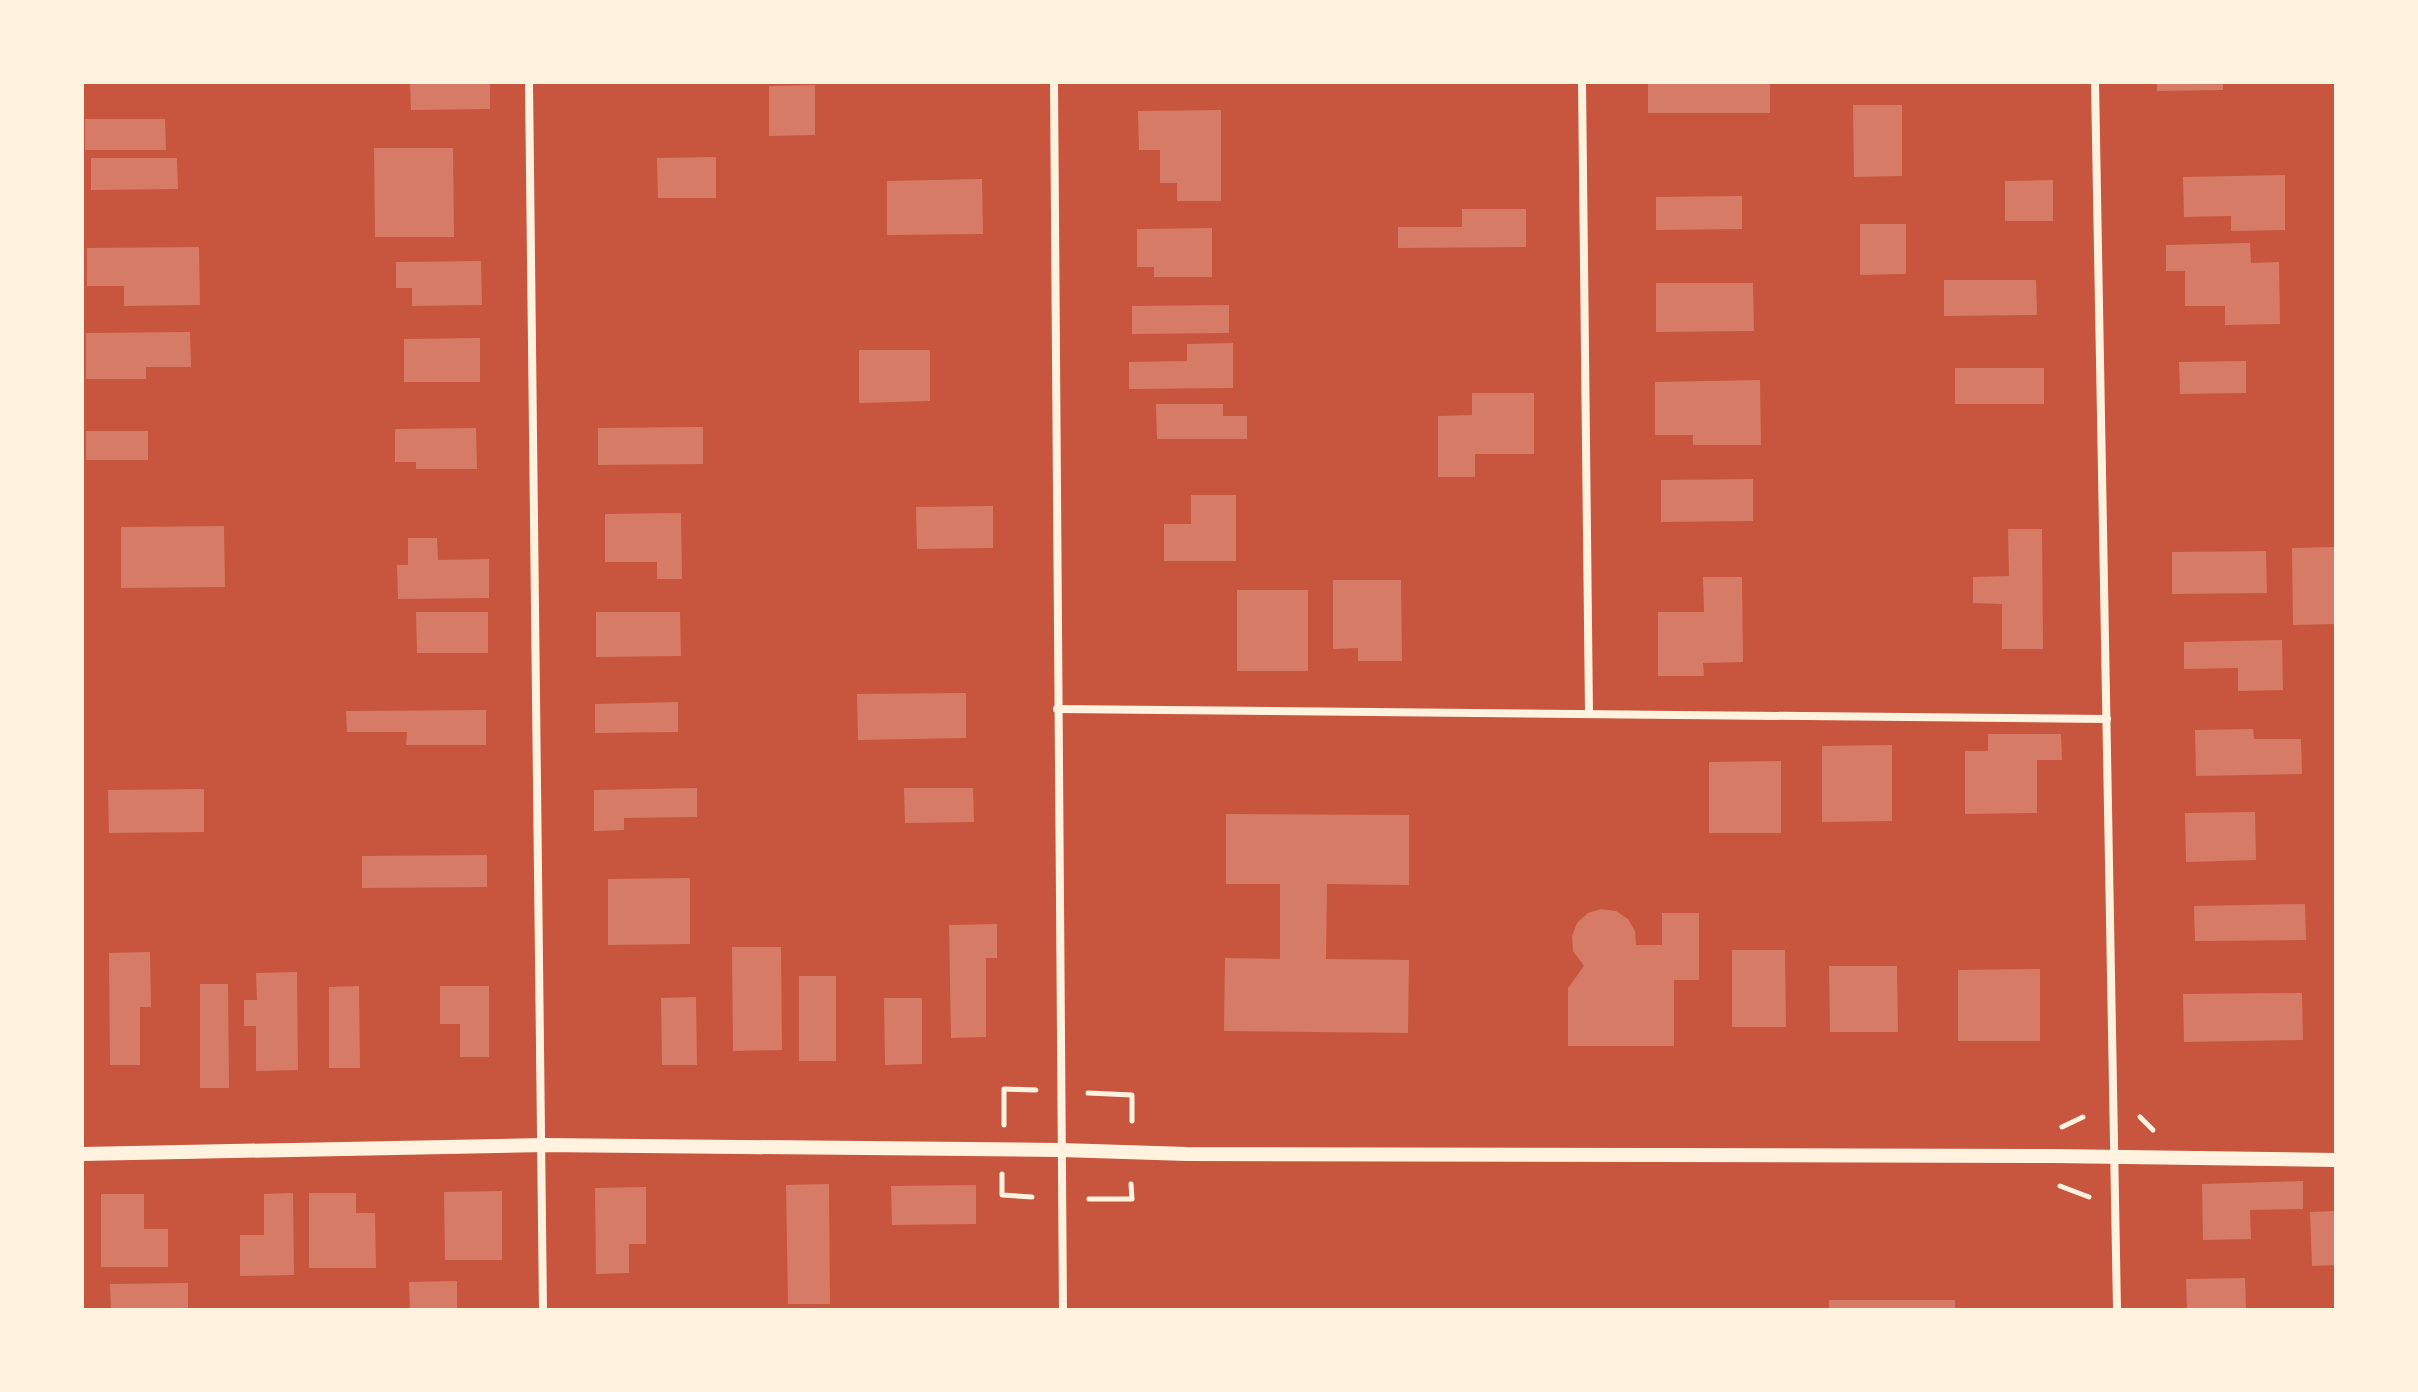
<svg xmlns="http://www.w3.org/2000/svg" width="2418" height="1392" font-family="'DM Sans',sans-serif">
	<style>
		.building { fill: #d67c66 }
		.lines { fill: none; stroke-linecap: round; stroke-linejoin: round }
		.path { stroke: #fff3e0; stroke-width: 5 }
		.minor { stroke: #fff3e0; stroke-width: 8 }
		.tertiary { stroke: #fff3e0; stroke-width: 14 }
	</style>
	<rect width="100%" height="100%" fill="#c8553d"/>
	<g class="building">
		<path d="M410,82H490V109L411,110Z"/>
		<rect x="1648" y="82" width="122" height="31"/>
		<path d="M2157,82H2223V90L2157,91Z"/>
		<path d="M815,85V135L769,136V86Z"/>
		<path d="M1853,105H1902V176L1854,177Z"/>
		<path d="M1221,110V201H1177V183H1160V150H1139L1138,111Z"/>
		<path d="M85,119H165L166,150H85Z"/>
		<path d="M374,148H453L454,237H375Z"/>
		<path d="M716,157V198H658L657,158Z"/>
		<path d="M91,158H177L178,189L91,190Z"/>
		<path d="M2285,175V230L2231,231V216L2184,217L2183,177Z"/>
		<path d="M982,179L983,234L887,235V181Z"/>
		<path d="M2053,180V221H2005V181Z"/>
		<path d="M1742,196V229L1656,230V197Z"/>
		<path d="M1462,209H1526V247L1398,248V227H1462Z"/>
		<path d="M1860,224H1906V274L1860,275Z"/>
		<path d="M1212,228V277H1154V267H1137V229Z"/>
		<path d="M2250,243L2251,263L2279,262L2280,324L2225,325V306H2185V271H2166V245Z"/>
		<path d="M199,247L200,305L124,306V286H87V248Z"/>
		<path d="M481,261L482,305L412,306V288H396V262Z"/>
		<path d="M1944,280H2036L2037,315L1944,316Z"/>
		<path d="M1656,283H1753L1754,331L1656,332Z"/>
		<path d="M1229,305V333L1132,334V306Z"/>
		<path d="M190,332L191,367H146V379H86V333Z"/>
		<path d="M480,338V382H404V339Z"/>
		<path d="M1233,343V388L1129,389V362L1187,361V344Z"/>
		<path d="M859,350H930V401L859,403Z"/>
		<path d="M2246,361V393L2180,394L2179,362Z"/>
		<rect x="1955" y="368" width="89" height="36"/>
		<path d="M1760,380L1761,445H1693V435H1655V382Z"/>
		<path d="M1472,393H1534V454H1475V477H1438V416L1472,415Z"/>
		<path d="M1156,404H1223V416H1247V439H1157Z"/>
		<path d="M703,427V464L598,465V428Z"/>
		<path d="M476,428L477,469H416V462H395V429Z"/>
		<rect x="86" y="431" width="62" height="29"/>
		<path d="M1753,479V521L1661,522V480Z"/>
		<path d="M1191,495H1236V561H1164V524H1191Z"/>
		<path d="M993,506V548L917,549L916,507Z"/>
		<path d="M681,513L682,579H657V562H605V514Z"/>
		<path d="M224,526L225,587L121,588V527Z"/>
		<path d="M2008,529H2042L2043,649H2002V604L1973,603V577L2009,576Z"/>
		<path d="M408,538H437L438,560L489,559V598L398,599L397,565H408Z"/>
		<path d="M2336,547V624L2293,625L2292,548Z"/>
		<path d="M2266,551L2267,593L2172,594V552Z"/>
		<path d="M1703,577H1742L1743,662L1703,663L1704,676H1658V612H1704Z"/>
		<path d="M1333,580H1401L1402,661H1358V648L1333,649Z"/>
		<rect x="1237" y="590" width="71" height="81"/>
		<path d="M416,612H488V653H417Z"/>
		<path d="M596,612H680L681,656L596,657Z"/>
		<path d="M2282,640L2283,690L2238,691V668L2184,669V642Z"/>
		<path d="M966,693V738L858,740L857,694Z"/>
		<path d="M678,702V732L595,733V704Z"/>
		<path d="M486,710V745H406L407,732H347L346,711Z"/>
		<path d="M2253,729L2254,739H2301L2302,774L2196,776L2195,730Z"/>
		<path d="M1988,734H2061L2062,760H2037V813L1965,814V751H1988Z"/>
		<path d="M1892,745V821L1822,822V746Z"/>
		<path d="M1781,761V833H1709V762Z"/>
		<path d="M697,788V817L624,818V830L594,831V790Z"/>
		<path d="M904,788H973L974,822L905,823Z"/>
		<path d="M204,789V832L109,833L108,790Z"/>
		<path d="M2255,812L2256,860L2186,862L2185,813Z"/>
		<path d="M1226,814L1409,815V885L1327,884L1326,959L1409,960L1408,1033L1224,1031L1225,958L1280,959V884H1226Z"/>
		<path d="M487,855V887L362,888V856Z"/>
		<path d="M690,878V944L608,945V879Z"/>
		<path d="M2305,904L2306,940L2195,941L2194,906Z"/>
		<path d="M1601,909L1616,911L1628,919L1635,931L1636,945H1662V913H1699V980H1674V1046H1568V988L1584,966L1573,951L1572,936L1577,923L1588,913Z"/>
		<path d="M997,924V958H986V1037L951,1038L949,925Z"/>
		<path d="M732,947H781L782,1050L733,1051Z"/>
		<path d="M1732,950H1785L1786,1027H1732Z"/>
		<path d="M150,952L151,1007H140V1065H110L109,953Z"/>
		<path d="M1829,966H1897L1898,1032H1830Z"/>
		<path d="M2040,969V1041H1958V970Z"/>
		<path d="M297,972L298,1070L256,1071V1026H244V1000H257L256,973Z"/>
		<rect x="799" y="976" width="37" height="85"/>
		<path d="M200,984H228L229,1088H200Z"/>
		<path d="M359,986L360,1068H329V987Z"/>
		<path d="M440,986H489V1057H460V1024H440Z"/>
		<path d="M2302,993L2303,1040L2184,1042L2183,994Z"/>
		<path d="M696,997L697,1065H662L661,998Z"/>
		<path d="M884,998H922V1064L885,1065Z"/>
		<path d="M2303,1181V1209L2250,1210L2251,1239L2203,1240L2202,1184Z"/>
		<path d="M829,1184L830,1304H788L786,1185Z"/>
		<path d="M976,1185V1224L892,1225L891,1186Z"/>
		<path d="M646,1187V1244H629V1273L596,1274L595,1188Z"/>
		<path d="M502,1191V1260H445L444,1192Z"/>
		<path d="M293,1193L294,1275L240,1276V1235H264V1194Z"/>
		<path d="M309,1193H356V1213H375L376,1268H309Z"/>
		<path d="M101,1194H144V1229H168V1267H101Z"/>
		<path d="M2336,1211V1265L2312,1266L2310,1212Z"/>
		<path d="M2245,1278L2246,1310H2187L2186,1279Z"/>
		<path d="M457,1281V1310H410L409,1282Z"/>
		<path d="M188,1283V1310H111L110,1284Z"/>
		<rect x="1829" y="1300" width="126" height="10"/>
	</g>
	<g class="lines">
		<g class="path">
			<path d="M1088,1093L1132,1095V1121"/>
			<path d="M2140,1117L2153,1130"/>
			<path d="M1004,1125V1089L1036,1090"/>
			<path d="M2062,1127L2083,1117"/>
			<path d="M1002,1174V1195L1032,1197"/>
			<path d="M2060,1186L2089,1197"/>
			<path d="M1089,1199H1132L1131,1184"/>
		</g>
		<g class="minor">
			<path d="M529,82L543,1310"/>
			<path d="M1054,82L1063,1310"/>
			<path d="M1582,82L1589,714"/>
			<path d="M2095,82L2117,1310"/>
			<path d="M1057,709L2107,719"/>
		</g>
		<path class="tertiary" d="M82,1154L543,1145L1061,1150L1187,1154L2052,1156L2336,1160"/>
	</g>
	<rect width="2418" height="1392" fill="none" stroke="#fff3e0" stroke-width="168"/>
</svg>
